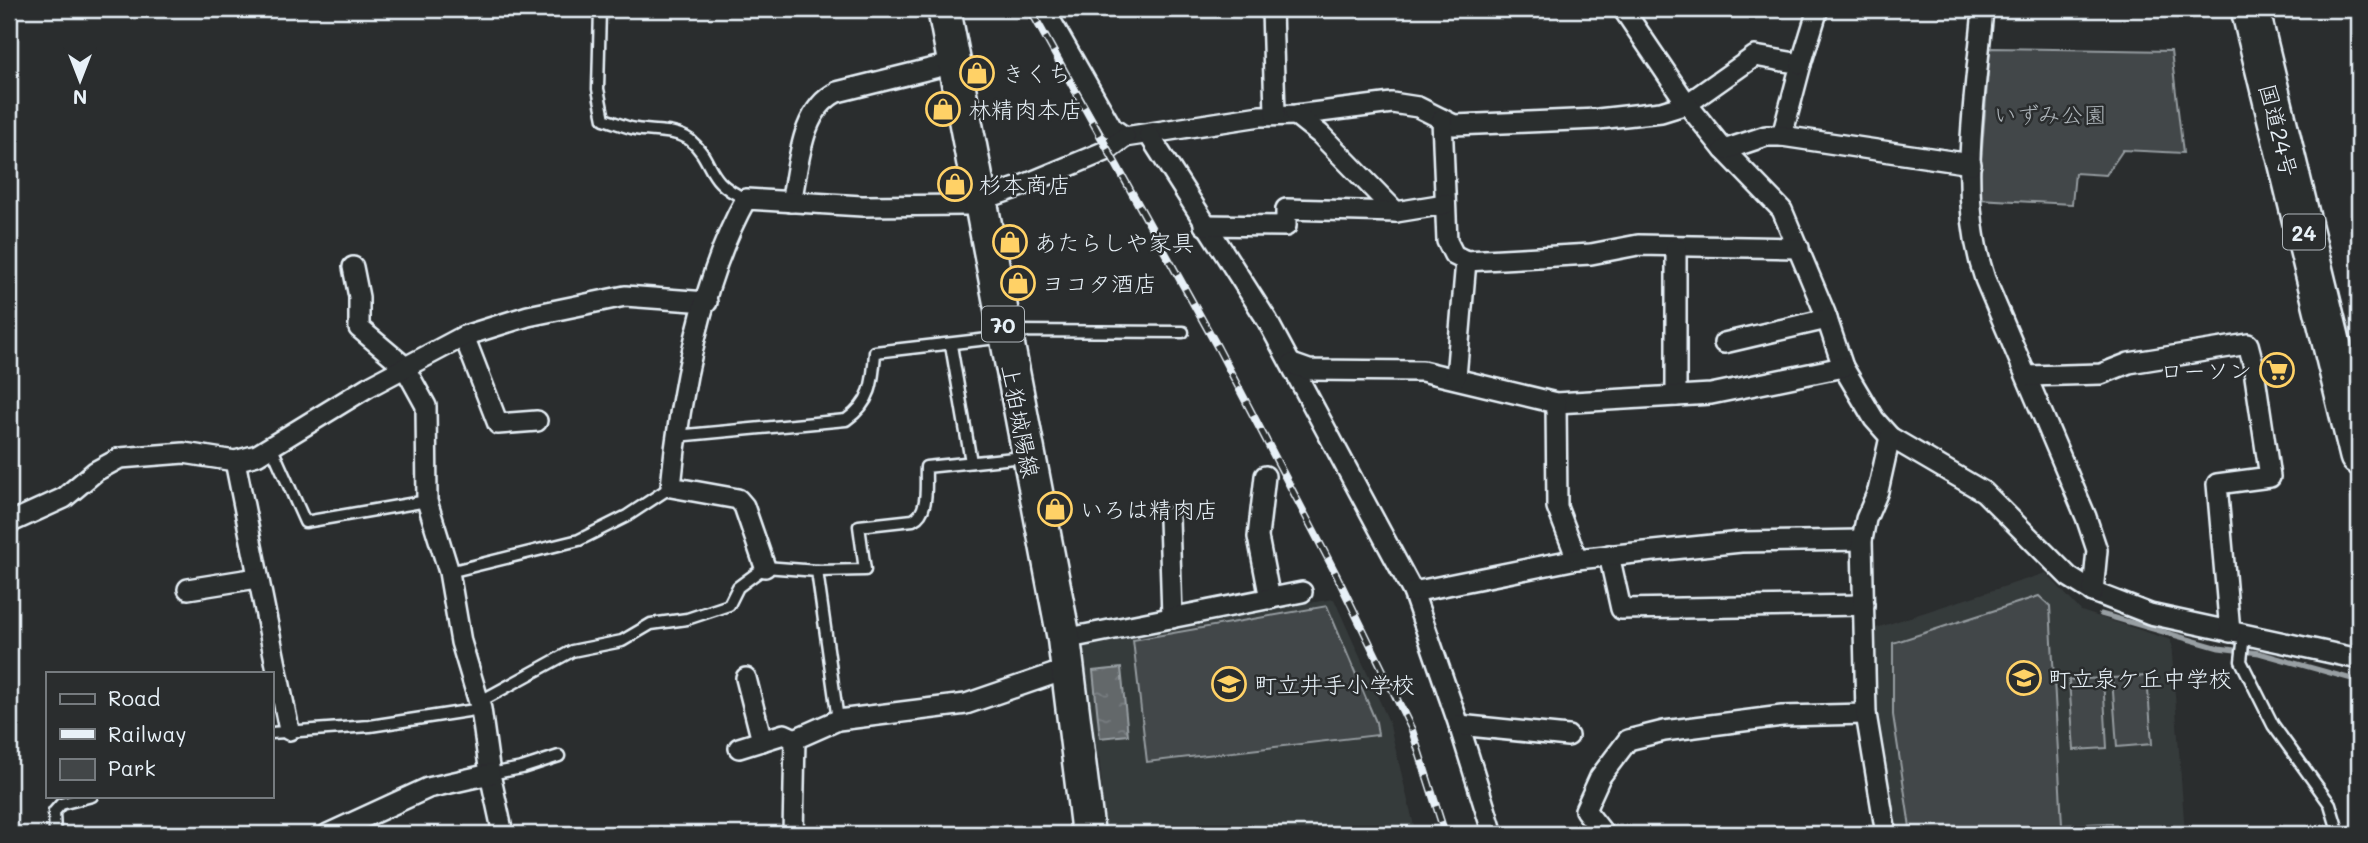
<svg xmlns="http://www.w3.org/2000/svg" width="2368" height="843" font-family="Mali,'Klee One',sans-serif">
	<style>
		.built { fill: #363a3b }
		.green { fill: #424648; stroke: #959ca0; stroke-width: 2 }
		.water { fill: url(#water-ripples); stroke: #989fa3; stroke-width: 2 }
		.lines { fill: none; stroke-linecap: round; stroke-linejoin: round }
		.stream { stroke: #989fa3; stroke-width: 5 }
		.lane-casing { stroke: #e8f1f8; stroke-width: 15 }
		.street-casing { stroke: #e8f1f8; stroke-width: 24 }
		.primary-casing { stroke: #e8f1f8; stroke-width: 37 }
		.highway-casing { stroke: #e8f1f8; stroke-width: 42 }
		.lane { stroke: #2a2d2e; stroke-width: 10 }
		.street { stroke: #2a2d2e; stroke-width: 19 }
		.primary { stroke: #2a2d2e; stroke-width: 32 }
		.highway { stroke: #2a2d2e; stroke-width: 37 }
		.rail-casing { stroke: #e8f1f8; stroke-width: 8 }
		.rail { stroke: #2a2d2e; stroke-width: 5; stroke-dasharray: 16; stroke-linecap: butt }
		.labels { text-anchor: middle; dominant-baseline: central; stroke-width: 5; stroke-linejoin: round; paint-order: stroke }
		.shield { fill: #2a2d2e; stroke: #afb6bb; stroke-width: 2 }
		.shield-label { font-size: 21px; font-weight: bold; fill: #e8f1f8 }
		.poi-label { font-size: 23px; fill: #e8f1f8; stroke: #2a2d2e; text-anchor: start }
		.park-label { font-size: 23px; fill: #aeb5ba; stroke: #2a2d2e }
		.street-label { font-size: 23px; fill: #e8f1f8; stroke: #2a2d2e }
	</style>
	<defs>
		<pattern id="water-ripples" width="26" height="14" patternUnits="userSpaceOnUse" patternTransform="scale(1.75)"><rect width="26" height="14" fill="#63686b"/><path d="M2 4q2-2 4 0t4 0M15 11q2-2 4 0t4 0" fill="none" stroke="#797e81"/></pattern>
	</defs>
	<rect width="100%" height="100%" fill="#2a2d2e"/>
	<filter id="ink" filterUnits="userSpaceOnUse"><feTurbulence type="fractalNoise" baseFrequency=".0143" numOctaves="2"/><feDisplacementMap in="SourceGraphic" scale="14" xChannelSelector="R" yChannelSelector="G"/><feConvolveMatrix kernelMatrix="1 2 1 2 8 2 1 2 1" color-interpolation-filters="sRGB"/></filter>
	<g filter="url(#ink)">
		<g class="built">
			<path d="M2046,573L2081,611L2171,640L2185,834H1891L1873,716V629Z"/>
			<path d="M1334,599L1389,722L1416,834H1102L1097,789L1102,788L1099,757H1095L1081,640L1301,601L1303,604Z"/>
		</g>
		<g class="green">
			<path d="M1990,48L2171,51L2183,153L2123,150L2106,175L2075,173L2072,204L1978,199Z"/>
			<path d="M2039,596L2050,606L2062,825L2112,823V834H1911L1893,715V643Z"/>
			<path d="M1327,606L1376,722L1378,735L1147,762L1133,640Z"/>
			<path d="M2147,676L2152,744L2117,747L2112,678Z"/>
			<path d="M2103,678L2107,748L2074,750L2069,680Z"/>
		</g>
		<path class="water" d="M1121,668L1128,735L1100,738L1093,671Z"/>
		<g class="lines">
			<path class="stream" d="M2101,614L2219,648L2259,653L2359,681"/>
			<g class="lane-casing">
				<g id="lane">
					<path d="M600,9L598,89L604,119C614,122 625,127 636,129C652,132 675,129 690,140C715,161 704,181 746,199"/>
					<path d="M951,345L971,462"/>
					<path d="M676,436L846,420C872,402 873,382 875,352L997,338L1013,331L1183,332"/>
					<path d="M271,446L305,522L427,501"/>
					<path d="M817,571L865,570L859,526L913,520C930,512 925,484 926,467L1024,457"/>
					<path d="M449,572L579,540L627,516L671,487"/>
					<path d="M2244,635L2241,661L2273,725L2330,804L2339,834"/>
					<path d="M479,702L572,651L622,641L651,624L687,619L729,605L738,587L765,567L817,571L838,720"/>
					<path d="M271,733L370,726L481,709"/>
					<path d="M490,774L522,768L559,756"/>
					<path d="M55,834L54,812L61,804L92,796"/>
				</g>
			</g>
			<g class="street-casing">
				<g id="street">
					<path d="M1044,9L1112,128L1125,137L1260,116L1296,115L1392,103L1418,107L1454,125L1598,119L1661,112L1687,104L1755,56L1801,64L1782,136"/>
					<path d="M1272,9L1275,114"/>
					<path d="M1623,9L1687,104L1724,150L1782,210L1825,313L1843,367L1874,419L1890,437L1984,492L2069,577L2093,592L2150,614L2359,659"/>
					<path d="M1983,9C1976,96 1956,194 1985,279L2086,517L2097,550L2093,592"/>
					<path d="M1801,64L1818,9"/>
					<path d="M1296,115L1320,134L1396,212"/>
					<path d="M1442,119L1447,241L1454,255L1466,261L1591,254L1638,245L1799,248"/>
					<path d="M1149,135L1267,320L1413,592L1459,725L1493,834"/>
					<path d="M1724,150L1766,136H1782L1971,164"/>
					<path d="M791,202C799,166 800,110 837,92L954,63"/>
					<path d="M1204,225L1286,226V209L1396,212L1445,204"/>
					<path d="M1676,248V396"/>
					<path d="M353,267L359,297V328L404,366L426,406L427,501L449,572L461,642L481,709L490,774L503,834"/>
					<path d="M464,336L498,424L537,421"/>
					<path d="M1724,343L1827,319"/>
					<path d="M1292,364L1309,370L1422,371L1556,403L1711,394L1843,367"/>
					<path d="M2028,376L2101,374L2129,363L2248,344L2253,363L2270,477L2217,484L2230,632"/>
					<path d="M1456,377L1466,261"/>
					<path d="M1556,403L1557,507L1577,559"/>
					<path d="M235,461L289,730"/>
					<path d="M1265,476L1258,537L1270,599"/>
					<path d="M1169,518L1172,618"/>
					<path d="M9,523L64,498L96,471L120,458L184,453L235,461L257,455L368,387L464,336L528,316L625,296L707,302"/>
					<path d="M1609,555L1621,609L1864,605"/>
					<path d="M765,567L744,506L738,499L671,487C679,398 702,277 746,199L862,206L967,205L1019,187L1108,150L1125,137"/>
					<path d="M188,589L257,578"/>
					<path d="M1413,592L1577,559L1741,542L1862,540"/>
					<path d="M1064,639L1302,592"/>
					<path d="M746,678L762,741"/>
					<path d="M1459,725L1568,736"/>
					<path d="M739,748L784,734L795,739"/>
					<path d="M328,834L428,788L490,774"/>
					<path d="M793,834L795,739L838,720L966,704L1068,669"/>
					<path d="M1604,834L1585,810L1600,777L1628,740L1664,731L1782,716L1866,714"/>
					<path d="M1886,834L1866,714L1862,540L1866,519L1878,491L1890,437"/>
				</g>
			</g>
			<g class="primary-casing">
				<path id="primary" d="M944,9L1064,639L1088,834"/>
			</g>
			<g class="highway-casing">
				<path id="highway" d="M2250,9L2359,456"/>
			</g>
			<use href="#lane" class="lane"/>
			<use href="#street" class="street"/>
			<use href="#primary" class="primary"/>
			<use href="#highway" class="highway"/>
			<g class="rail-casing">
				<path id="rail" d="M1030,9L1218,348L1336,574L1412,730L1445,834"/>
			</g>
			<use href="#rail" class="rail"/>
		</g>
	</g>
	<defs>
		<g id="shop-ring" transform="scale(1.75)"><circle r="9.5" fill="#2a2d2e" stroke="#ffd166" stroke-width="1.5"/><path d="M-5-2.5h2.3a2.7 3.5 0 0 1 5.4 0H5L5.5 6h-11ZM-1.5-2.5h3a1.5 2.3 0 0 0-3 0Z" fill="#ffd166"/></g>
		<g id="supermarket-ring" transform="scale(1.75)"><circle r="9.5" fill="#2a2d2e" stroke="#ffd166" stroke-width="1.5"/><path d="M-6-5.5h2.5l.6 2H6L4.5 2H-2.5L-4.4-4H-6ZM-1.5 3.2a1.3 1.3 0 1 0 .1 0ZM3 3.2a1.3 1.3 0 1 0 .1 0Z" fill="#ffd166"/></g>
		<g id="school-ring" transform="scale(1.75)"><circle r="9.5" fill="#2a2d2e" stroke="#ffd166" stroke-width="1.5"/><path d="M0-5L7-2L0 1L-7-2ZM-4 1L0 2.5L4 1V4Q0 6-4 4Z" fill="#ffd166"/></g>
	</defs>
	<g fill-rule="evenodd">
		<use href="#shop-ring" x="977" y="73"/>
		<use href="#shop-ring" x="943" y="109"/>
		<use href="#shop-ring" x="955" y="184"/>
		<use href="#shop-ring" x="1010" y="242"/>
		<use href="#shop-ring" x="1018" y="283"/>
		<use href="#supermarket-ring" x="2277" y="370"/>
		<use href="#shop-ring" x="1055" y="509"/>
		<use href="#school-ring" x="2024" y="678"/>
		<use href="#school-ring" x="1229" y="684"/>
	</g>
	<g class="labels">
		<g class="shield">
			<rect x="2283" y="214.5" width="42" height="35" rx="5"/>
			<rect x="982" y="306.5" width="42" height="35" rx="5"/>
		</g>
		<g class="shield-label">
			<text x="2304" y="232">24</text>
			<text x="1003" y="324">70</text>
		</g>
		<g class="poi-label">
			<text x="1002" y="73">きくち</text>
			<text x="968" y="109">林精肉本店</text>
			<text x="979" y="184">杉本商店</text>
			<text x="1034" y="242">あたらしや家具</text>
			<text x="1042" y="283">ヨコタ酒店</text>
			<text x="2252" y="370" text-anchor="end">ローソン</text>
			<text x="1080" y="509">いろは精肉店</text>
			<text x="2048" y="678">町立泉ケ丘中学校</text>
			<text x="1254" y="684">町立井手小学校</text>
		</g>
		<g class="park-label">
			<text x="2050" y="114">いずみ公園</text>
		</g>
		<g class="street-label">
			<text transform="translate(2279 130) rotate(76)">国道24号</text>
			<text transform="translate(1021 421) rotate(79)">上狛城陽線</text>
		</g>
	</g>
	<rect width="2368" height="843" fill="none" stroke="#2a2d2e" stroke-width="35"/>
	<rect x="18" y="18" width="2333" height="808" fill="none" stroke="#e8f1f8" stroke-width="2.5" filter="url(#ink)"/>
	<rect x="46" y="672" width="228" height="126" fill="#2a2d2e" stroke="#767b7f" stroke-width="2"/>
	<rect x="60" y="694" width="35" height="10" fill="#2a2d2e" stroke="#767b7f" stroke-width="2"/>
	<text x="108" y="706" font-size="21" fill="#e8f1f8">Road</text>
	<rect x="60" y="729" width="35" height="10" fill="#e8f1f8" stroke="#767b7f" stroke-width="2"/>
	<text x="108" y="742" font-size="21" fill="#e8f1f8">Railway</text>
	<rect x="60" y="759" width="35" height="21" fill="#424648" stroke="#767b7f" stroke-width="2"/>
	<text x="108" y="776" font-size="21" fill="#e8f1f8">Park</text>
	<g transform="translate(80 80) rotate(180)" stroke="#2a2d2e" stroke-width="5" paint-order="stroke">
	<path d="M0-5L12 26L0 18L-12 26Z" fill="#e8f1f8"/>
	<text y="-10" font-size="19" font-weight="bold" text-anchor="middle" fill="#e8f1f8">N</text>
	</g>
</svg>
